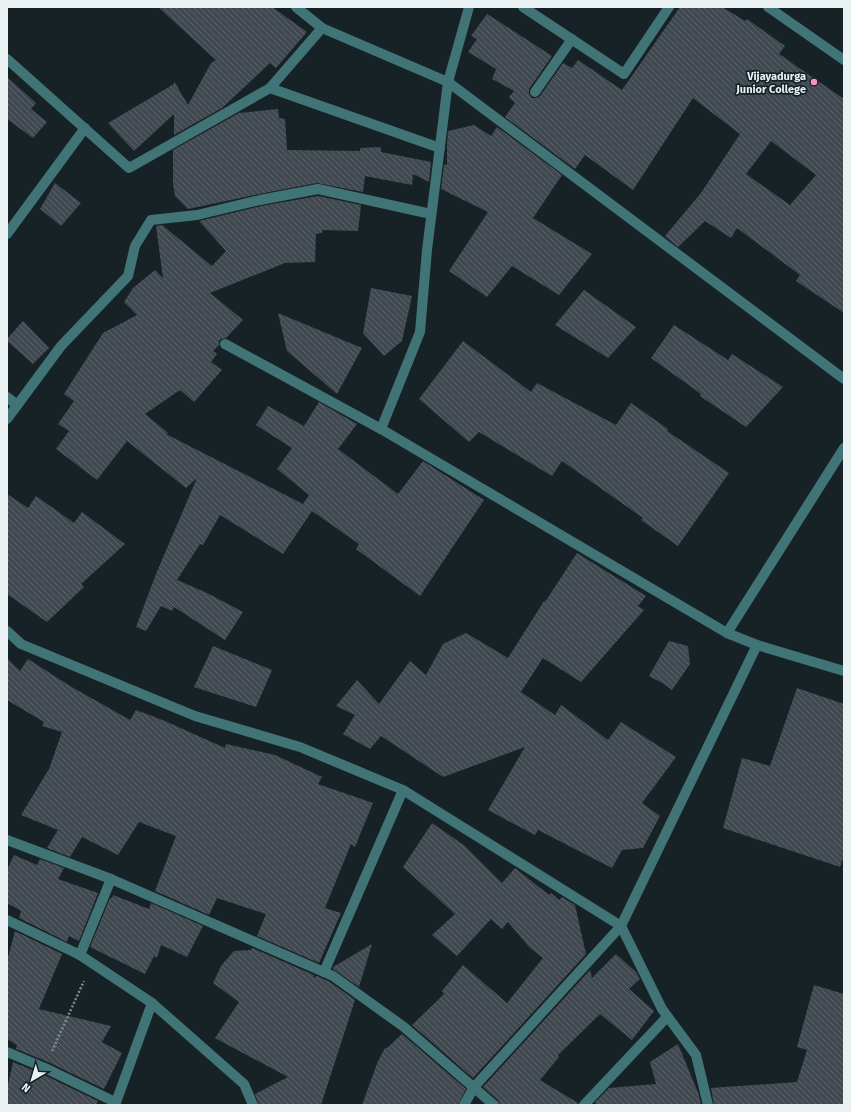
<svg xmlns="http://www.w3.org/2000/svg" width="851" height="1112" font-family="'Fira Sans',sans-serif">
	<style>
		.building { fill: url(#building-back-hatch); fill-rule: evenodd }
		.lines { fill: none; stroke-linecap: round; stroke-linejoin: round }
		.path { stroke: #828c8f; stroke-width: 2.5; stroke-dasharray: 2 2; stroke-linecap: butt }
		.minor { stroke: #417476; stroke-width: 10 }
		.poi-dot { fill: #fb8fc4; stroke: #172227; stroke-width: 1.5 }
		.labels { text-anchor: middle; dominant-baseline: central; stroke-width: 3.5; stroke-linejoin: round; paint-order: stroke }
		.poi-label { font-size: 11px; font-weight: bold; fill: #e9f1f3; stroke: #172227; text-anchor: end }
	</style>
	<defs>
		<pattern id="building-back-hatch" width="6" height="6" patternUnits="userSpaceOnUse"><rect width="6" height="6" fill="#404850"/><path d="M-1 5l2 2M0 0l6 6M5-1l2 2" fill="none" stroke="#5c636a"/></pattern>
	</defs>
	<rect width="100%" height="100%" fill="#172227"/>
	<g class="building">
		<path d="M158,7H272L307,32L276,68L270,63L222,108L174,135V114L134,151L108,123L174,84V81L188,105L211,63L216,60Z"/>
		<path d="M680,7H722L745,21L747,19L785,46L779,54L844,99V313L796,281L800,275L737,228L731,238L705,221L678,247L665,236L701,193L740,134L693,98L633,190L585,155L575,169L505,117L515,103L509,97L514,91L492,79L496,69L468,52L477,39L471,36L487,14L552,56L529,89V94L532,98H537L540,96L563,63L572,68L578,60L622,90ZM771,141L816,175L790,205L746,174Z"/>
		<path d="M7,77L36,103L31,109L47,122L33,138L7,119Z"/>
		<path d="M278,109L279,118L285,119L287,150L360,151V148L381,147V152L431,162L429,182L413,174L412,185L365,176L363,192L317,183L259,194L188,209L175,196L173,183V150L239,113Z"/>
		<path d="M474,125L491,136L497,127L562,175L533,218L592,254L559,295L512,266L487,297L449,271L488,212L441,189L444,164L447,165V144L448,131Z"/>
		<path d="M55,183L81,203L61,226L40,209Z"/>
		<path d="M318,196L361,205L358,231L322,230V233L316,234L315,262L285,263L210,293L243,320L226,338L221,339L219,341V345L213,351L217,354L211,362L222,370L194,402L180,390L145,414L168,433L166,434L303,504L309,495L277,469L292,448L256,425L268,406L304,426L319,402L357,424L338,449L398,494L423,461L484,500L420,596L356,549L359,544L312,511L283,554L220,515L203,545L200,544L177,580L207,593L243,612L225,640L174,607L172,611L161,606L146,631L136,627L156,574L197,478L186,488L127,441L97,480L56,449L69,431L58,424L74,401L64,394L103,333L137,315L124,302L133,288L155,270L163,278L156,226L162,225L212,266L226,251L199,221L261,206Z"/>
		<path d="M371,288L412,296L402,341L384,356L363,333Z"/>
		<path d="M584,290L636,327L608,358L555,325Z"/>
		<path d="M278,313L362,348L337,394L287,351Z"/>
		<path d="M23,321L49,348L33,364L7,341V339Z"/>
		<path d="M674,325L728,360L732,354L783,387L746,427L700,396L701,394L651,358Z"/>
		<path d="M463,341L531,392L537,383L616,425L631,403L668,429L667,431L729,473L678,546L641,520L643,518L562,461L552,476L479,432L469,442L419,399Z"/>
		<path d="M7,494L28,508L36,496L74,523L82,512L125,544L81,584L84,587L47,622L7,594Z"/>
		<path d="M577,553L646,596L638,606L644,610L581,682L543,658L521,692L555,715L561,705L608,740L621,722L676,757L642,803L660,816L643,848L622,850L612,868L538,830L535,835L488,810L525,747L443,777L381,736L370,749L343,734L355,715L336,706L357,680L379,704L410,661L426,675L443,644L466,633L508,658L544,601L545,602Z"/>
		<path d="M669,641L688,646L690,664L672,690L664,684L649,676Z"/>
		<path d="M213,646L272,670L256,707L194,687Z"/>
		<path d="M7,658L20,671L28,659L70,686L130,720L136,710L165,721L225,748L226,744L275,755L322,777L318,784L373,803L355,847L351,844L325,908L341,913L319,963L257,936L266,914L217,898L209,915L155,891L176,836L139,822L118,855L82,837L70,857L47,848L58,830L21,815L49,769L62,732L42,726L44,722L7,700Z"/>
		<path d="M797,688L844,704V856L840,867L723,828L742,758L770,766Z"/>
		<path d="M432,823L465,846L502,883L515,868L549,895L551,893L559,900L562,897L575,905L586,954L473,1078L412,1025L444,994L442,991L463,965L507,1003L543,958L530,948L508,922L502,929L491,919L457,956L432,935L455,914L403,867Z"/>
		<path d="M14,855L37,865L40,859L64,868L58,879L98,893L79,941L69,936L67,942L19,918L21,911L7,903V870Z"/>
		<path d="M113,895L149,909L151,903L203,926L187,957L161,945L157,958L154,956L145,974L90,947L110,898H112Z"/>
		<path d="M15,931L62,954L39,1009L111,1026L102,1042L122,1053L104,1089L48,1062L16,1049L17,1045L7,1039V961Z"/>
		<path d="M372,944L359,987L333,969V967Z"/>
		<path d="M252,948L314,975L313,978L317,976L330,982L355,1000L321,1105H259L255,1094L288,1077L215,1038L239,1002L213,983L221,966L234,951L251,950Z"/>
		<path d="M616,954L636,972L640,979L629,989L654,1011L632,1040L600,1014L558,1055L559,1057L540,1080L578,1103V1105H500L498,1100L483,1087L590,970L592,978Z"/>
		<path d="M814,985L844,994V1105H714L711,1088L797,1082L807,1050L797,1047Z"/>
		<path d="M402,1034L466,1089L458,1105H362L378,1061L385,1048H387Z"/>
		<path d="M678,1044L699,1095L701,1105H596L595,1102L609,1088L656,1084L650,1062Z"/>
		<path d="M13,1062L42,1074L98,1101L96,1105H7V1089Z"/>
	</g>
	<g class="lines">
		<path class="path" d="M52,1051L84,981"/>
		<g class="minor">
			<path d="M296,7L322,28L448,82L469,7"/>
			<path d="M523,7L624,74L669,7"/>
			<path d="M768,7L844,60"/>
			<path d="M7,59L129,168L270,88L322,28"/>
			<path d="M270,88L440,148"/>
			<path d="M535,92L572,39"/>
			<path d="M7,234L85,128"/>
			<path d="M225,344L381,429L727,633L757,645L844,671"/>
			<path d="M7,397L17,405"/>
			<path d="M7,419L61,346L128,276L135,246L151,220L197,215L260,200L318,189L431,214"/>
			<path d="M381,429L420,332L427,250L448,82L844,379"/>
			<path d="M7,631L21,644L195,716L300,747L403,790L621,926L662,1009L696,1055L708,1105"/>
			<path d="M727,633L844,448"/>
			<path d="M7,840L111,879L333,976L404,1027L494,1105"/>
			<path d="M7,920L80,955L152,1003L244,1084L253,1105"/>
			<path d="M80,955L111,879"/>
			<path d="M324,972L403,790"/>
			<path d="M7,1052L45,1068L115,1102"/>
			<path d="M115,1105L152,1003"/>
			<path d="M464,1105L474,1087L621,926L757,645"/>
			<path d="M584,1105L667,1017"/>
		</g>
	</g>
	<circle class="poi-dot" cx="814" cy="82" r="4"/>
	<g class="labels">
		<g class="poi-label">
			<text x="806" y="76">Vijayadurga<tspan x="806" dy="13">Junior College</tspan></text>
		</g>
	</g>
	<rect width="851" height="1112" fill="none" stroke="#e9f1f3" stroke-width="16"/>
	<g transform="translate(32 1080) rotate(218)" stroke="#172227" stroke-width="3" paint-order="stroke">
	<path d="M0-3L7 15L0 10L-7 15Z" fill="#e9f1f3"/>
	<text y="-6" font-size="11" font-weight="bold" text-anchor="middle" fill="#e9f1f3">N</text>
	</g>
</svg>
